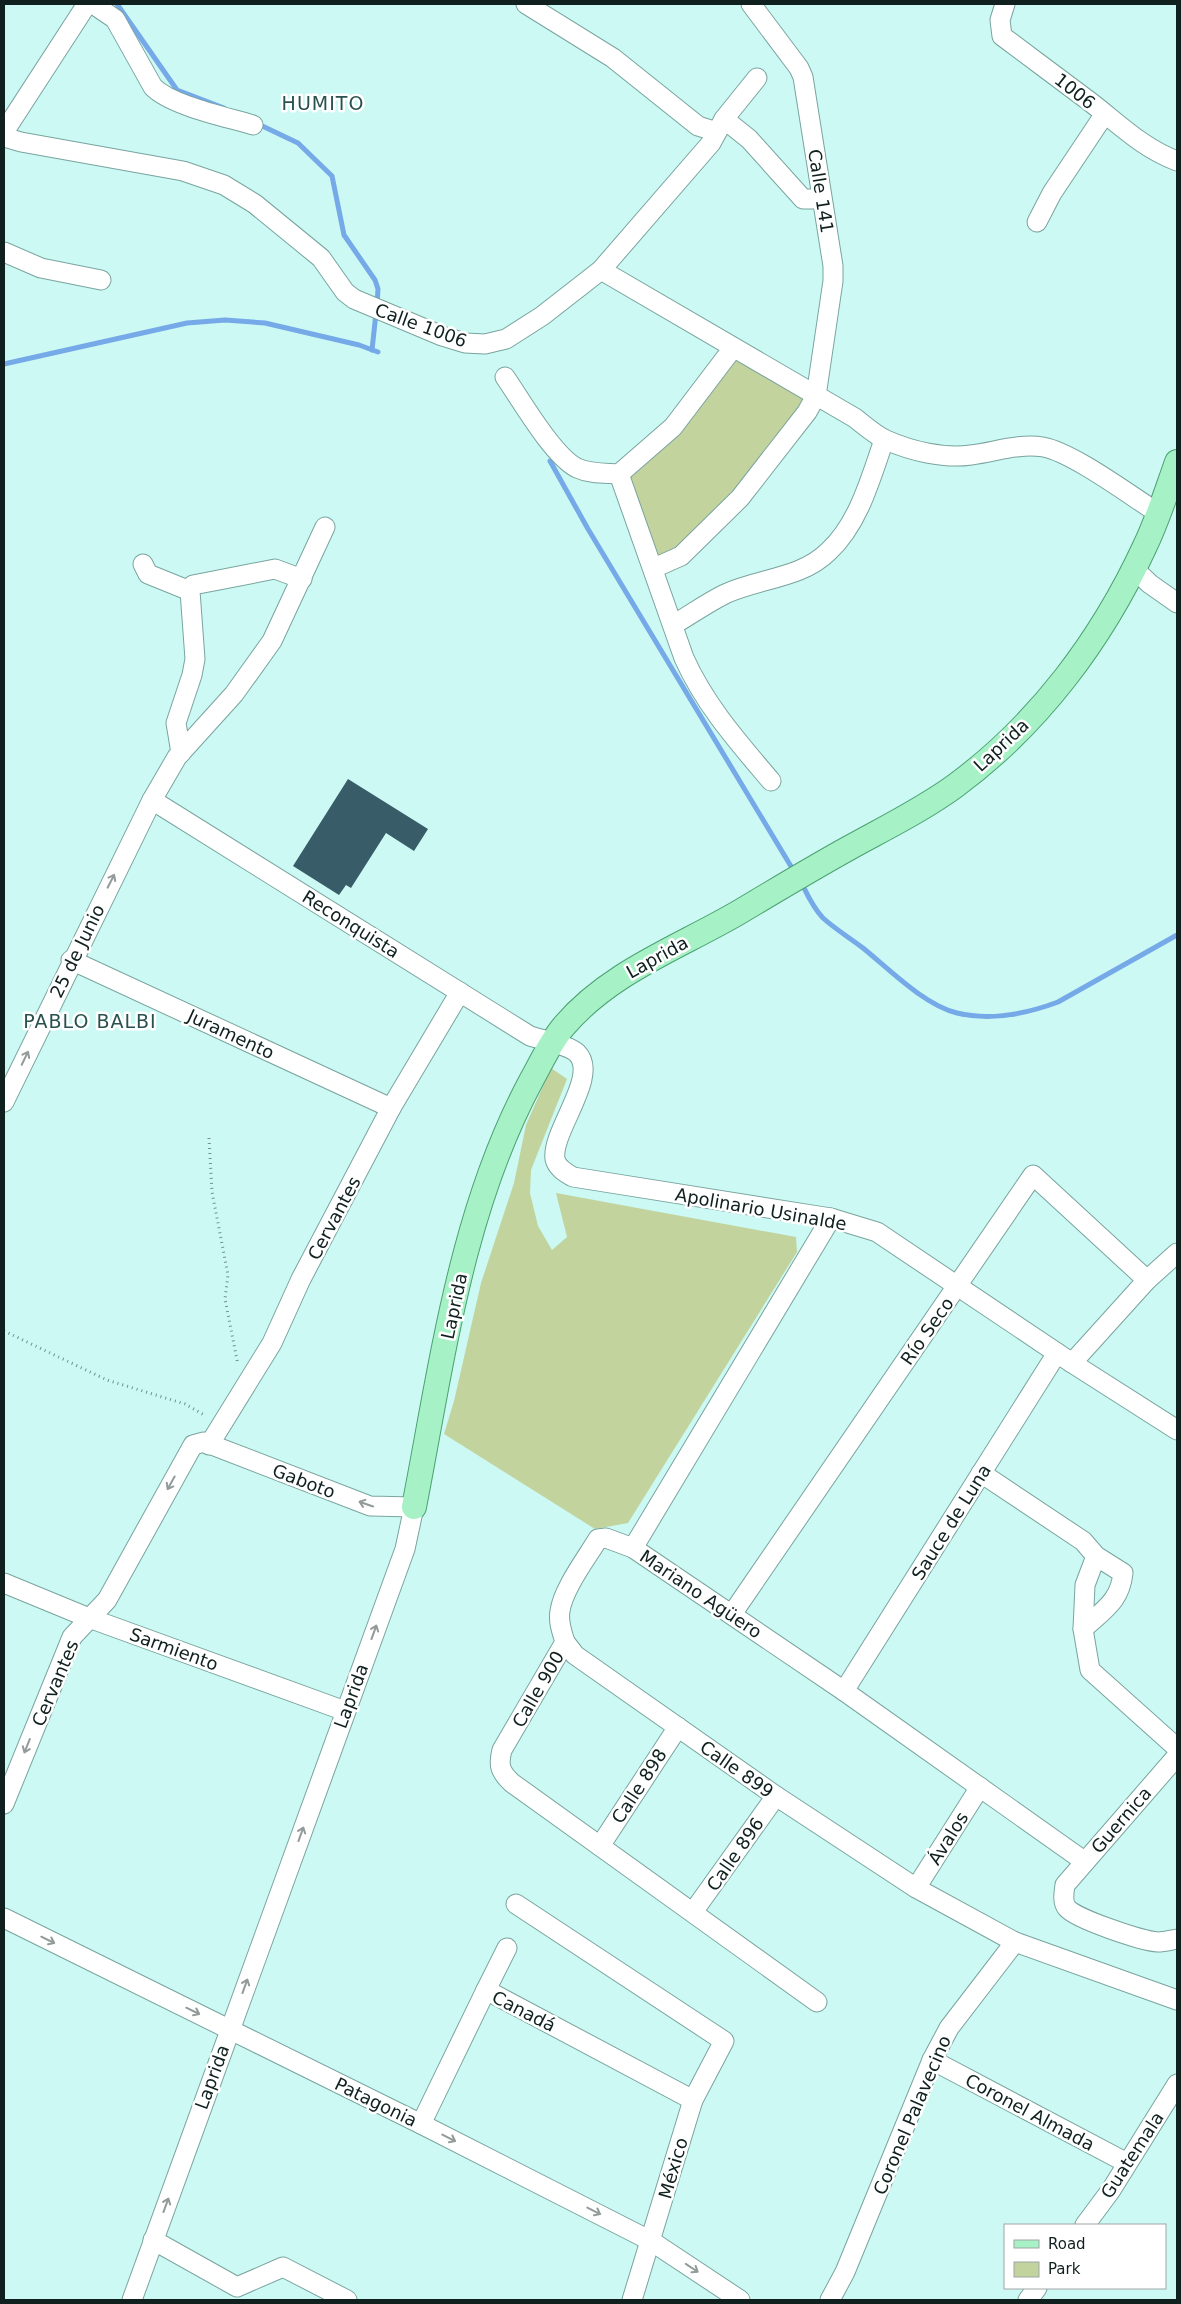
<svg xmlns="http://www.w3.org/2000/svg" width="1181" height="2304" font-family="'DejaVu Sans',sans-serif">
	<style>
		.green { fill: #c2d39d }
		.lines { fill: none; stroke-linecap: round; stroke-linejoin: round }
		.stream { stroke: #76a9e8; stroke-width: 5 }
		.building { fill: #385d69 }
		.minor-casing { stroke: #79a49f; stroke-width: 21 }
		.major-casing { stroke: #4ba172; stroke-width: 26 }
		.path { stroke: #72928f; stroke-width: 3; stroke-dasharray: 1 4; stroke-linecap: butt }
		.minor { stroke: #fff; stroke-width: 19 }
		.major { stroke: #a6f1c5; stroke-width: 24 }
		.oneway { stroke: #939b9a }
		.labels { text-anchor: middle; dominant-baseline: central; stroke-width: 5; stroke-linejoin: round; paint-order: stroke }
		.street-label { font-size: 18px; fill: #0f201f; stroke: #fff }
		.neighbourhood-label { font-size: 19px; letter-spacing: 1px; fill: #29524e; stroke: #fff }
	</style>
	<rect width="100%" height="100%" fill="#ccf9f4"/>
	<g class="green">
		<path d="M734,360H737L802,391L805,402L728,500L664,558L656,556L629,477Z"/>
		<path d="M551,1068L567,1079L531,1170L530,1193L538,1226L552,1250L567,1237L556,1193L796,1237L797,1252L628,1523L595,1529L444,1434L454,1401L481,1283L514,1183L526,1125Z"/>
	</g>
	<g class="lines">
		<g class="stream">
			<path d="M117,4L177,90L224,108"/>
			<path d="M256,123L298,143L332,176L344,235L375,280L378,289L377,305"/>
			<path d="M372,350L376,313"/>
			<path d="M4,364L187,323L225,320L265,323L359,345L378,352"/>
			<path d="M550,461L588,529L795,873"/>
			<path d="M801,882C807,894 813,908 823,918C835,929 850,938 863,948C889,969 924,1005 957,1013C990,1021 1026,1014 1058,1002L1177,935"/>
		</g>
	</g>
	<path class="building" d="M348,779L428,829L414,851L386,833L351,888L346,885L339,895L293,866Z"/>
	<g class="lines">
		<g class="minor-casing">
			<g id="minor">
				<path d="M93,4L115,19L153,87C172,106 227,117 253,125"/>
				<path d="M526,4L613,58L698,126L717,132"/>
				<path d="M1005,4L1000,20L1002,36C1031,58 1060,79 1089,101C1118,123 1142,148 1177,161"/>
				<path d="M724,119L757,78"/>
				<path d="M4,132L87,4"/>
				<path d="M4,137L21,142L183,171L224,185L255,204L321,258L345,292L354,299L442,336L465,343L485,344L506,339L542,316L601,270L711,143L724,119L749,139L803,199H821"/>
				<path d="M1037,222L1052,193L1104,115"/>
				<path d="M4,252L41,268L101,280"/>
				<path d="M601,270L855,418C864,425 875,435 886,440C911,451 944,459 971,455C995,452 1019,443 1043,447C1072,452 1131,496 1158,513"/>
				<path d="M505,377C521,400 553,456 577,468C590,474 605,473 619,474L673,427L733,348"/>
				<path d="M619,474L684,658C705,705 738,742 771,781"/>
				<path d="M143,564L148,574L190,591"/>
				<path d="M654,568L681,556L740,498L807,412L816,396L833,281V266L803,77L799,68L751,4"/>
				<path d="M1134,569L1150,584L1177,603"/>
				<path d="M673,625C690,615 707,603 725,594C759,578 801,579 829,551C859,523 871,477 884,440"/>
				<path d="M181,753L176,723L192,675L195,659L190,591L193,585L275,569L302,579"/>
				<path d="M152,800L530,1036C542,1040 569,1045 577,1053C600,1076 551,1131 555,1159C557,1168 566,1173 573,1177L831,1218L877,1232L1072,1363L1177,1430"/>
				<path d="M71,960L391,1108"/>
				<path d="M4,1102L152,800L177,757L234,694L272,641L325,527"/>
				<path d="M1072,1363L1147,1280L1177,1253"/>
				<path d="M209,1445L272,1343L301,1279L391,1108L460,992"/>
				<path d="M981,1473L1083,1541L1096,1556L1123,1573C1120,1602 1103,1610 1083,1629"/>
				<path d="M633,1548L831,1218"/>
				<path d="M1096,1556L1085,1585L1083,1629L1090,1670L1177,1748"/>
				<path d="M4,1583L89,1618L345,1711"/>
				<path d="M732,1614L1033,1175L1147,1280"/>
				<path d="M565,1642L575,1655L776,1796L916,1888L1015,1942L1177,2000"/>
				<path d="M844,1691L1057,1353"/>
				<path d="M1177,1756L1065,1885C1064,1892 1062,1902 1067,1908C1076,1919 1142,1941 1158,1942C1164,1942 1171,1940 1177,1939"/>
				<path d="M4,1804L72,1637L107,1600L193,1445L204,1442L370,1506L414,1507L405,1549L132,2300"/>
				<path d="M600,1846L678,1727"/>
				<path d="M916,1888L980,1787"/>
				<path d="M516,1904L724,2041L693,2100L632,2300"/>
				<path d="M693,1912L776,1796"/>
				<path d="M4,1918L421,2124L651,2241L740,2300"/>
				<path d="M486,1990L507,1948"/>
				<path d="M817,2002L512,1783C500,1772 498,1765 502,1750L565,1642C562,1632 558,1622 560,1611C563,1589 586,1559 598,1539L606,1538L633,1548L844,1691L1084,1861"/>
				<path d="M932,2060L1127,2163"/>
				<path d="M421,2124L486,1990L693,2100"/>
				<path d="M1085,2225L1111,2190L1177,2084"/>
				<path d="M153,2240L237,2287L283,2267L347,2300"/>
				<path d="M830,2300L845,2272L932,2060L949,2028L1015,1942"/>
				<path d="M1028,2300L1037,2288"/>
			</g>
		</g>
		<g class="major-casing">
			<path id="major" d="M414,1507C442,1363 461,1210 532,1079C542,1061 551,1041 564,1026C609,973 677,948 736,914C773,892 811,869 849,848C885,828 922,810 955,786C1039,724 1102,639 1145,546C1158,519 1167,490 1177,462"/>
		</g>
		<g class="path">
			<path d="M209,1138L212,1192L228,1275L225,1299L238,1365"/>
			<path d="M4,1331L107,1380L185,1404L206,1416"/>
		</g>
		<use href="#minor" class="minor"/>
		<use href="#major" class="major"/>
	</g>
	<defs><path id="oneway-shaft" d="M-6 0H5M1.5-3L5.5 0L1.5 3" fill="none" stroke-width="1.6" stroke-linecap="round" stroke-linejoin="round" transform="scale(1.25)"/></defs>
	<g class="oneway">
		<use href="#oneway-shaft" transform="translate(111 881) rotate(-63)"/>
		<use href="#oneway-shaft" transform="translate(25 1058) rotate(-64)"/>
		<use href="#oneway-shaft" transform="translate(171 1483) rotate(119)"/>
		<use href="#oneway-shaft" transform="translate(366 1504) rotate(-161)"/>
		<use href="#oneway-shaft" transform="translate(374 1632) rotate(-70)"/>
		<use href="#oneway-shaft" transform="translate(27 1746) rotate(112)"/>
		<use href="#oneway-shaft" transform="translate(301 1834) rotate(-70)"/>
		<use href="#oneway-shaft" transform="translate(48 1940) rotate(26)"/>
		<use href="#oneway-shaft" transform="translate(245 1986) rotate(-70)"/>
		<use href="#oneway-shaft" transform="translate(193 2011) rotate(26)"/>
		<use href="#oneway-shaft" transform="translate(449 2138) rotate(27)"/>
		<use href="#oneway-shaft" transform="translate(166 2205) rotate(-70)"/>
		<use href="#oneway-shaft" transform="translate(594 2211) rotate(27)"/>
		<use href="#oneway-shaft" transform="translate(692 2268) rotate(34)"/>
	</g>
	<g class="labels">
		<g class="street-label">
			<text transform="translate(1075 91) rotate(38)">1006</text>
			<text transform="translate(821 191) rotate(81)">Calle 141</text>
			<text transform="translate(421 325) rotate(20)">Calle 1006</text>
			<text transform="translate(1001 745) rotate(-43)">Laprida</text>
			<text transform="translate(351 924) rotate(32)">Reconquista</text>
			<text transform="translate(77 951) rotate(-64)">25 de Junio</text>
			<text transform="translate(657 957) rotate(-29)">Laprida</text>
			<text transform="translate(231 1034) rotate(25)">Juramento</text>
			<text transform="translate(761 1209) rotate(10)">Apolinario Usinalde</text>
			<text transform="translate(334 1218) rotate(-62)">Cervantes</text>
			<text transform="translate(454 1306) rotate(-78)">Laprida</text>
			<text transform="translate(927 1331) rotate(-55)">Río Seco</text>
			<text transform="translate(304 1481) rotate(21)">Gaboto</text>
			<text transform="translate(951 1522) rotate(-58)">Sauce de Luna</text>
			<text transform="translate(701 1594) rotate(34)">Mariano Agüero</text>
			<text transform="translate(174 1649) rotate(20)">Sarmiento</text>
			<text transform="translate(55 1683) rotate(-67)">Cervantes</text>
			<text transform="translate(538 1689) rotate(-60)">Calle 900</text>
			<text transform="translate(351 1696) rotate(-70)">Laprida</text>
			<text transform="translate(737 1769) rotate(35)">Calle 899</text>
			<text transform="translate(639 1786) rotate(-57)">Calle 898</text>
			<text transform="translate(1121 1820) rotate(-49)">Guernica</text>
			<text transform="translate(948 1838) rotate(-58)">Ávalos</text>
			<text transform="translate(735 1854) rotate(-55)">Calle 896</text>
			<text transform="translate(524 2011) rotate(27)">Canadá</text>
			<text transform="translate(212 2077) rotate(-70)">Laprida</text>
			<text transform="translate(376 2102) rotate(26)">Patagonia</text>
			<text transform="translate(1030 2112) rotate(28)">Coronel Almada</text>
			<text transform="translate(912 2115) rotate(-67)">Coronel Palavecino</text>
			<text transform="translate(1132 2155) rotate(-57)">Guatemala</text>
			<text transform="translate(673 2168) rotate(-74)">México</text>
		</g>
		<g class="neighbourhood-label">
			<text x="323" y="103">HUMITO</text>
			<text x="90" y="1021">PABLO BALBI</text>
		</g>
	</g>
	<rect width="1181" height="2304" fill="none" stroke="#0f201f" stroke-width="10"/>
	<rect x="1004" y="2224" width="162" height="65" fill="#ffffff" stroke="#9fa6a5"/>
	<rect x="1014" y="2240" width="25" height="8" fill="#a6f1c5" stroke="#9fa6a5"/>
	<text x="1048" y="2249" font-size="15" fill="#0f201f">Road</text>
	<rect x="1014" y="2262" width="25" height="15" fill="#c2d39d" stroke="#9fa6a5"/>
	<text x="1048" y="2274" font-size="15" fill="#0f201f">Park</text>
</svg>
